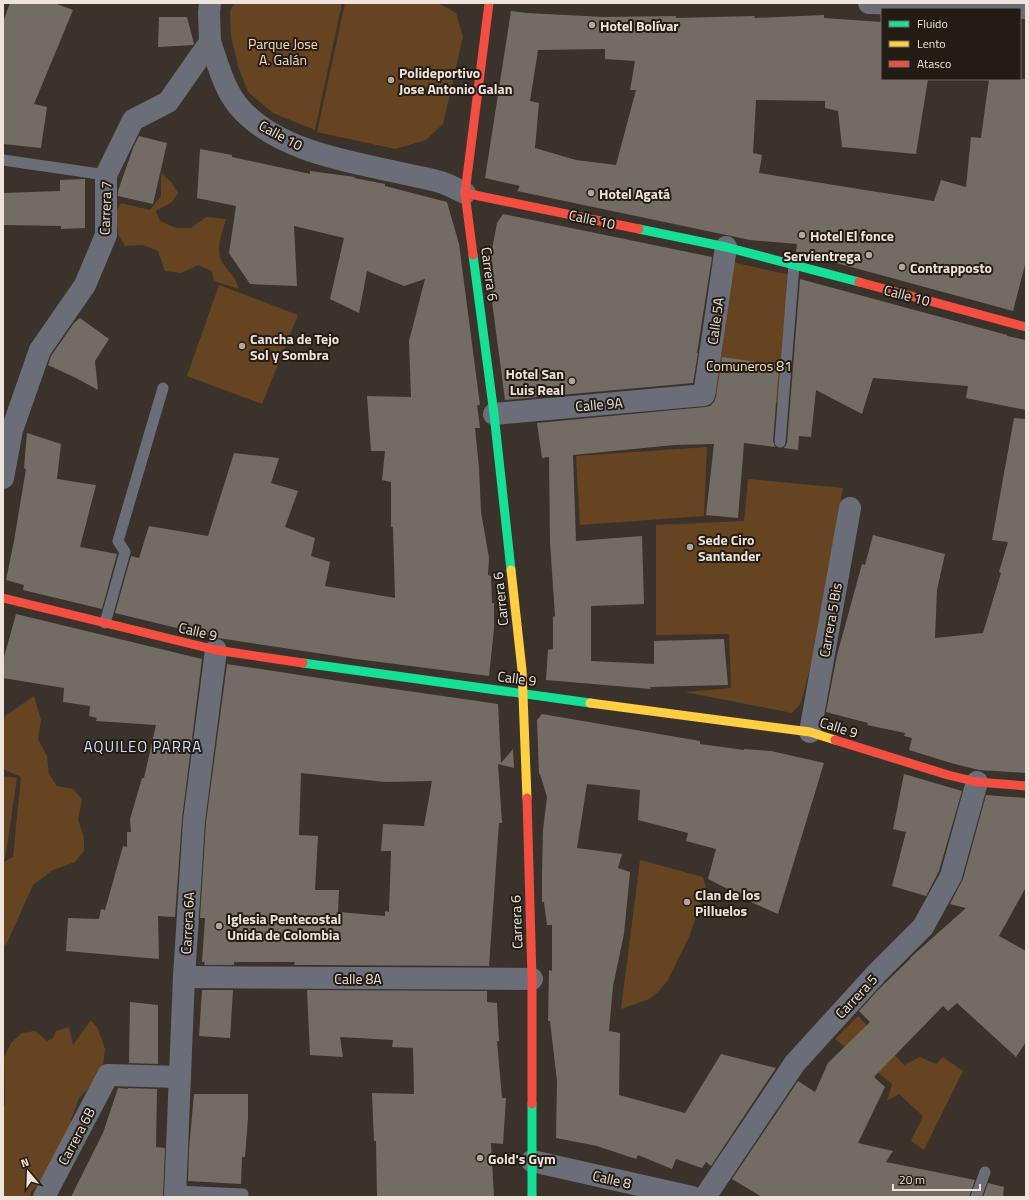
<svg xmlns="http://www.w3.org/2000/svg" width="1029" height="1200" font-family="'Titillium Web',sans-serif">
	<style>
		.green { fill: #664321 }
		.building { fill: #736c65; fill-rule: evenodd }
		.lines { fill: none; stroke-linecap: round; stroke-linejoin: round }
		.lane { stroke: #6b6e79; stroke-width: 11 }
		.street { stroke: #6b6e79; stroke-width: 22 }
		.fast { stroke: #16e098; stroke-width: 9 }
		.slow { stroke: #ffcf43; stroke-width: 9 }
		.jam { stroke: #f24e42; stroke-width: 9 }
		.poi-dot { fill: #b0a69d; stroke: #231c15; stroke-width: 1.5 }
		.labels { text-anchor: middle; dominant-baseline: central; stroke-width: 4; stroke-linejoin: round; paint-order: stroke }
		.poi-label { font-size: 14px; font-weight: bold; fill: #efe4db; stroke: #231c15; text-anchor: start }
		.park-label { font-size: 14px; fill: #fadcc2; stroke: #231c15 }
		.street-label { font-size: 14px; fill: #efe4db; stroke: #231c15 }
		.neighbourhood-label { font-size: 15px; letter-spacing: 1px; fill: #d5dffb; stroke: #231c15 }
	</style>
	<rect width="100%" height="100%" fill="#3b332b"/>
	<g class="green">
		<path d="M234,3H342L315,130L273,113L248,92L238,66L231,36L230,11Z"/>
		<path d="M345,3H438L456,13L463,37L443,124L426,140L395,149L317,132Z"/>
		<path d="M161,173L171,182L178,193L172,202L156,211L160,221L176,228H191L206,217L226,219C222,233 214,252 224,265C231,275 235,276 239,289L214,281L212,271L198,265L181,273L165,271L158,251L143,245L125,246L118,234L117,223L115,214L121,203L150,210L161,196Z"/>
		<path d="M728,261L790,275L780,403L711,394Z"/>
		<path d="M219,285L298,315L262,404L187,376Z"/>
		<path d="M707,447L704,516L580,525L576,456Z"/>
		<path d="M748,479L843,488L812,661L801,703L792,713L685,692L731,688L729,634L656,635V525L744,521Z"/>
		<path d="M34,696L41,720L38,739L47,756L49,774L57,786L73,789L82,799L78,820L84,837V851L75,862L53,870L33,885L6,945L3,944V862L13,857L21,777L3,769V723L5,716Z"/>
		<path d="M3,776L17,778L5,860L3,859Z"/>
		<path d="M640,860L703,877L706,888L689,937L668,980L658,992L649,999L621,1009Z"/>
		<path d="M858,1016L904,1065L920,1057L936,1064L943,1057L963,1071L924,1150L911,1141L923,1116L899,1094L887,1101L892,1084L835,1039Z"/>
		<path d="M91,1020L98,1029L105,1049L102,1073L93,1084L79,1098L71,1120L73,1139L47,1179L31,1191L30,1197H3V1106L5,1105V1090L4,1058L11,1043L22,1033L35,1031L47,1041L53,1038L56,1031L69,1027L73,1045Z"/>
	</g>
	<g class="building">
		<path d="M10,3H54L73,10L34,104L47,107L41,148L3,144V22Z"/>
		<path d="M511,11L527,13L604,17L676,16V18L755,16L754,18L824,15V18L882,22V79H928L916,154L842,147L838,111L825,108V101L756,100L753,153L762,155L759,173L934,201L941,180L966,187L971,137L981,138L989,79H1026V261L1013,311L796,252L797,244L750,240L517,191L520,186L485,178ZM605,49V59L635,61L630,90H636L616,165L576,160L535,148L539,103L530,101L538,50Z"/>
		<path d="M159,17H187L194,44L193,45L158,47Z"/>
		<path d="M139,136L167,143L153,204L118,196V191L133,148Z"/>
		<path d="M200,149L232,155V157L310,174V171L355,177L354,178L385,184V186L447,202L459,244L480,405H477L480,428H475L479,468L481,512L489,558L488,575L491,576L492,603H494V629L489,676L356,659L218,638L115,613L131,556L139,558L149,526L208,536L234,453L279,458L271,483L298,491L285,527L315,538L311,556L330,562L325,586L395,598L393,527H391V482L382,480L385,451H371L367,396L411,397L409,341L425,279L404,286L367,271L359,313L330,299L344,238L294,226L297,286L250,284L229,253L236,206L197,198Z"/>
		<path d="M85,179V228L61,229V226L3,225V193L60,191V180Z"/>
		<path d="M503,214L712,257L697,353H698L693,383L505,400L488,271L497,223Z"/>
		<path d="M800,279L1007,335V336L1026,340V410L966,398L968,386L873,378L862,414L816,390L811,437L799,436L798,450L784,448L787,443Z"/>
		<path d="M80,318L109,339L95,361L98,390L76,378L48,365L51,356L74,323Z"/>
		<path d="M722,357L779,365L773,441L775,447L744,443L738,518L706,515L714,444L674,445L573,455L576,541L642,536L644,604L591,606V661L654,664V641L724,639L728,685L650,687L651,689L546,680L548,650L553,649V617L555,616L550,542L549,457L542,458L537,423L705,407L710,406L714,402L716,397Z"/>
		<path d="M1014,418L1026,419V773L979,770L951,763L909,750L912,738L904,736L905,733L867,725L868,723L826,712L837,655L862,564L865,565L873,535L945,554L937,590L935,638L983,633L1001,573L999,572L1008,542L992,540Z"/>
		<path d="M27,433L61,444L57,479L96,485L80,547L117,554L102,609L23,590L24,585L6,580L14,541L26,469L24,468Z"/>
		<path d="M16,614L202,659L182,819L175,917L158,916L159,959L66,951L68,918L99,919L101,909L105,910L123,846L127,847V832H131L130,819L142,778H144L156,725L96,721L97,718L89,716L90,706L63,702L64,688L3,678V661Z"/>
		<path d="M227,664L352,683L498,704L501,763L513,749L514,768L498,764L502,823H499L489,966L305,965H294L295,962H234V965H204L205,962H202L205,918H200L206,822ZM301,773L385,782L432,781L424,826L383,824L381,851H391L389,912L385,911V916L338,912L339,890H315L318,836L299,835Z"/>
		<path d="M542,714L700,741V744L744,750V749L771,751L824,763L778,914L735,895L736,893L708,879L716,849L686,841L688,833L638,820L640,790L587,784L577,848L622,854L618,868L630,872L624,934L613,986L609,1031L620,1033L619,1095L685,1113L721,1054L776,1068L711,1166L706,1162L702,1168L676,1159L672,1169L638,1155L636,1159L597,1146L556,1138L557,1081L550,1021H548L549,970L552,971V925H547L544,902H542V874L543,830L547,797L540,774H539L537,720Z"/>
		<path d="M904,774L962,791L939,871L926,896L892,886L906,832L893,829Z"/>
		<path d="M986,795L1026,798V887L999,936L1026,951V1042L1016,1057L957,1003L948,1011L943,1006L874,1077L885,1087L858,1143L893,1151L886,1162L975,1180L969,1197H762L732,1179L798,1081L815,1092L828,1063L870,1022L859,1011L878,990L910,959V958L966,908L950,904L963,879Z"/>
		<path d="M202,990H233L230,1038L199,1036Z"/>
		<path d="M307,990L487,991V1002L497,1003L499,1041H497L502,1098H506L503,1144L491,1143L494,1197H377L376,1141H374L372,1093L414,1094L413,1048L392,1047L393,1040L340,1037L343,1057L310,1055Z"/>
		<path d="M130,1002L158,1005V1064L129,1063Z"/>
		<path d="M118,1088L128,1089V1088L157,1089L156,1147L165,1148L163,1197H71L103,1133Z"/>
		<path d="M194,1094H248V1118L245,1157H242L241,1184L188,1181L189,1149Z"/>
		<path d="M988,1183L1004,1187L1003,1197H983Z"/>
	</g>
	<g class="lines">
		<g class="lane">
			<path d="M3,160L106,175"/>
			<path d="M780,442L794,264"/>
			<path d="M105,623L125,552L118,541L163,388"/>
			<path d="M175,1191L243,1194"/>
			<path d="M976,1197L985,1172"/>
		</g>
		<g class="street">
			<path d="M869,3L1026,8"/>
			<path d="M210,42C218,64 224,90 240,108C280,153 354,162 410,175C420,177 430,179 440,182C448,184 456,189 465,193"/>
			<path d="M494,414L704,395L726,247"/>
			<path d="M3,478L12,430L40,350L85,285L106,235V175L133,120L168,102L210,42L209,12L210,3"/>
			<path d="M810,732L850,508"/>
			<path d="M184,977L532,979"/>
			<path d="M532,1161L692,1197"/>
			<path d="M44,1197L108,1075L180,1077"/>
			<path d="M175,1197L184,977L194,821L216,650"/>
			<path d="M705,1197L795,1063L877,973L923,927L951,876L977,782"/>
		</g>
		<g class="fast">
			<path d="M639,229L726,247L859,282"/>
			<path d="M473,255L494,414L511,570"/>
			<path d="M303,663L590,703"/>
			<path d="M532,1104V1197"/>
		</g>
		<g class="slow">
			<path d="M511,570L522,670L527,798"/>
			<path d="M590,703L810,732L835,740"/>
		</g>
		<g class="jam">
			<path d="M465,193L639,229"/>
			<path d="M473,255L465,193L489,3"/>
			<path d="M859,282L1026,327"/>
			<path d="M3,598L216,650L303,663"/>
			<path d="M835,740L948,775L977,782L1026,786"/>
			<path d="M527,798L532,979V1104"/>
		</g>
	</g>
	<g class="poi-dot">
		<circle cx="592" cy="25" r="4"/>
		<circle cx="391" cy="80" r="4"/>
		<circle cx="591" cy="193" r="4"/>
		<circle cx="802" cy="235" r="4"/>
		<circle cx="869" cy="255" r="4"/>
		<circle cx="902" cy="267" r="4"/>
		<circle cx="242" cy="346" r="4"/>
		<circle cx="572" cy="381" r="4"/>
		<circle cx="690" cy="547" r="4"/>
		<circle cx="687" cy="902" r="4"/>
		<circle cx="219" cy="926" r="4"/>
		<circle cx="480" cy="1158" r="4"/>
	</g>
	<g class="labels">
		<g class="poi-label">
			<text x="600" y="25">Hotel Bolívar</text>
			<text x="399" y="72">Polideportivo<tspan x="399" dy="16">Jose Antonio Galan</tspan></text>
			<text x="599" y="193">Hotel Agatá</text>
			<text x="810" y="235">Hotel El fonce</text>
			<text x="861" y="255" text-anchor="end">Servientrega</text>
			<text x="910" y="267">Contrapposto</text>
			<text x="250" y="338">Cancha de Tejo<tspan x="250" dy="16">Sol y Sombra</tspan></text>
			<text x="564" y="373" text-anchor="end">Hotel San<tspan x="564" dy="16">Luis Real</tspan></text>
			<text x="698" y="539">Sede Ciro<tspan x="698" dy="16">Santander</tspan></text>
			<text x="695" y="894">Clan de los<tspan x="695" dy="16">Pilluelos</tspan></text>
			<text x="227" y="918">Iglesia Pentecostal<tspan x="227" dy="16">Unida de Colombia</tspan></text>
			<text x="488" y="1158">Gold's Gym</text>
		</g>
		<g class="park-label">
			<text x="283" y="43">Parque Jose<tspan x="283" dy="16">A. Galán</tspan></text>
			<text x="749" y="365">Comuneros 81</text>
		</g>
		<g class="street-label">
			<text transform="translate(281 135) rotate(28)">Calle 10</text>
			<text transform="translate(105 208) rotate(-88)">Carrera 7</text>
			<text transform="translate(592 219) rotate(12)">Calle 10</text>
			<text transform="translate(490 274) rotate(83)">Carrera 6</text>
			<text transform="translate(907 295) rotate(15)">Calle 10</text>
			<text transform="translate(715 321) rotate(-82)">Calle 5A</text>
			<text transform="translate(599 404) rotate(-5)">Calle 9A</text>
			<text transform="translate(500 599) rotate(-96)">Carrera 6</text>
			<text transform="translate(830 620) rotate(-80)">Carrera 5 Bis</text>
			<text transform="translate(198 631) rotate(13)">Calle 9</text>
			<text transform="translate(517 678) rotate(7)">Calle 9</text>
			<text transform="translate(839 727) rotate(17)">Calle 9</text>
			<text transform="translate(516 922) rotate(-92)">Carrera 6</text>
			<text transform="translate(187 923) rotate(-87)">Carrera 6A</text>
			<text x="358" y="978">Calle 8A</text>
			<text transform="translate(856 996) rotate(-47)">Carrera 5</text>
			<text transform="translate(76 1136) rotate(-62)">Carrera 6B</text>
			<text transform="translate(612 1179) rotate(13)">Calle 8</text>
		</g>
		<g class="neighbourhood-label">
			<text x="143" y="746">AQUILEO PARRA</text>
		</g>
	</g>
	<rect width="1029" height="1200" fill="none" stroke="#efe4db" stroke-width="8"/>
	<rect x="881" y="8" width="140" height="72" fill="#231c15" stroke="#756c64"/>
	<rect x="889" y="21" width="20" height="6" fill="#16e098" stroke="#756c64"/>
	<text x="917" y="28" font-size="12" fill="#efe4db">Fluido</text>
	<rect x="889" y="41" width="20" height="6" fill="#ffcf43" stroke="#756c64"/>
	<text x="917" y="48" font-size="12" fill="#efe4db">Lento</text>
	<rect x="889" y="61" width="20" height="6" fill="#f24e42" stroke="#756c64"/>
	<text x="917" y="68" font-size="12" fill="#efe4db">Atasco</text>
	<g transform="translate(28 1172) rotate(341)" stroke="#231c15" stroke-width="3" paint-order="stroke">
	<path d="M0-3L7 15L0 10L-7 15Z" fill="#efe4db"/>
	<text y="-6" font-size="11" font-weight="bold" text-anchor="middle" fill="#efe4db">N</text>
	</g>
	<path d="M893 1184v6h87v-6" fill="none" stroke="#efe4db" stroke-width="2"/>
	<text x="899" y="1184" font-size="12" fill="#efe4db" stroke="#231c15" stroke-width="3" paint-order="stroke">20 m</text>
</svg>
